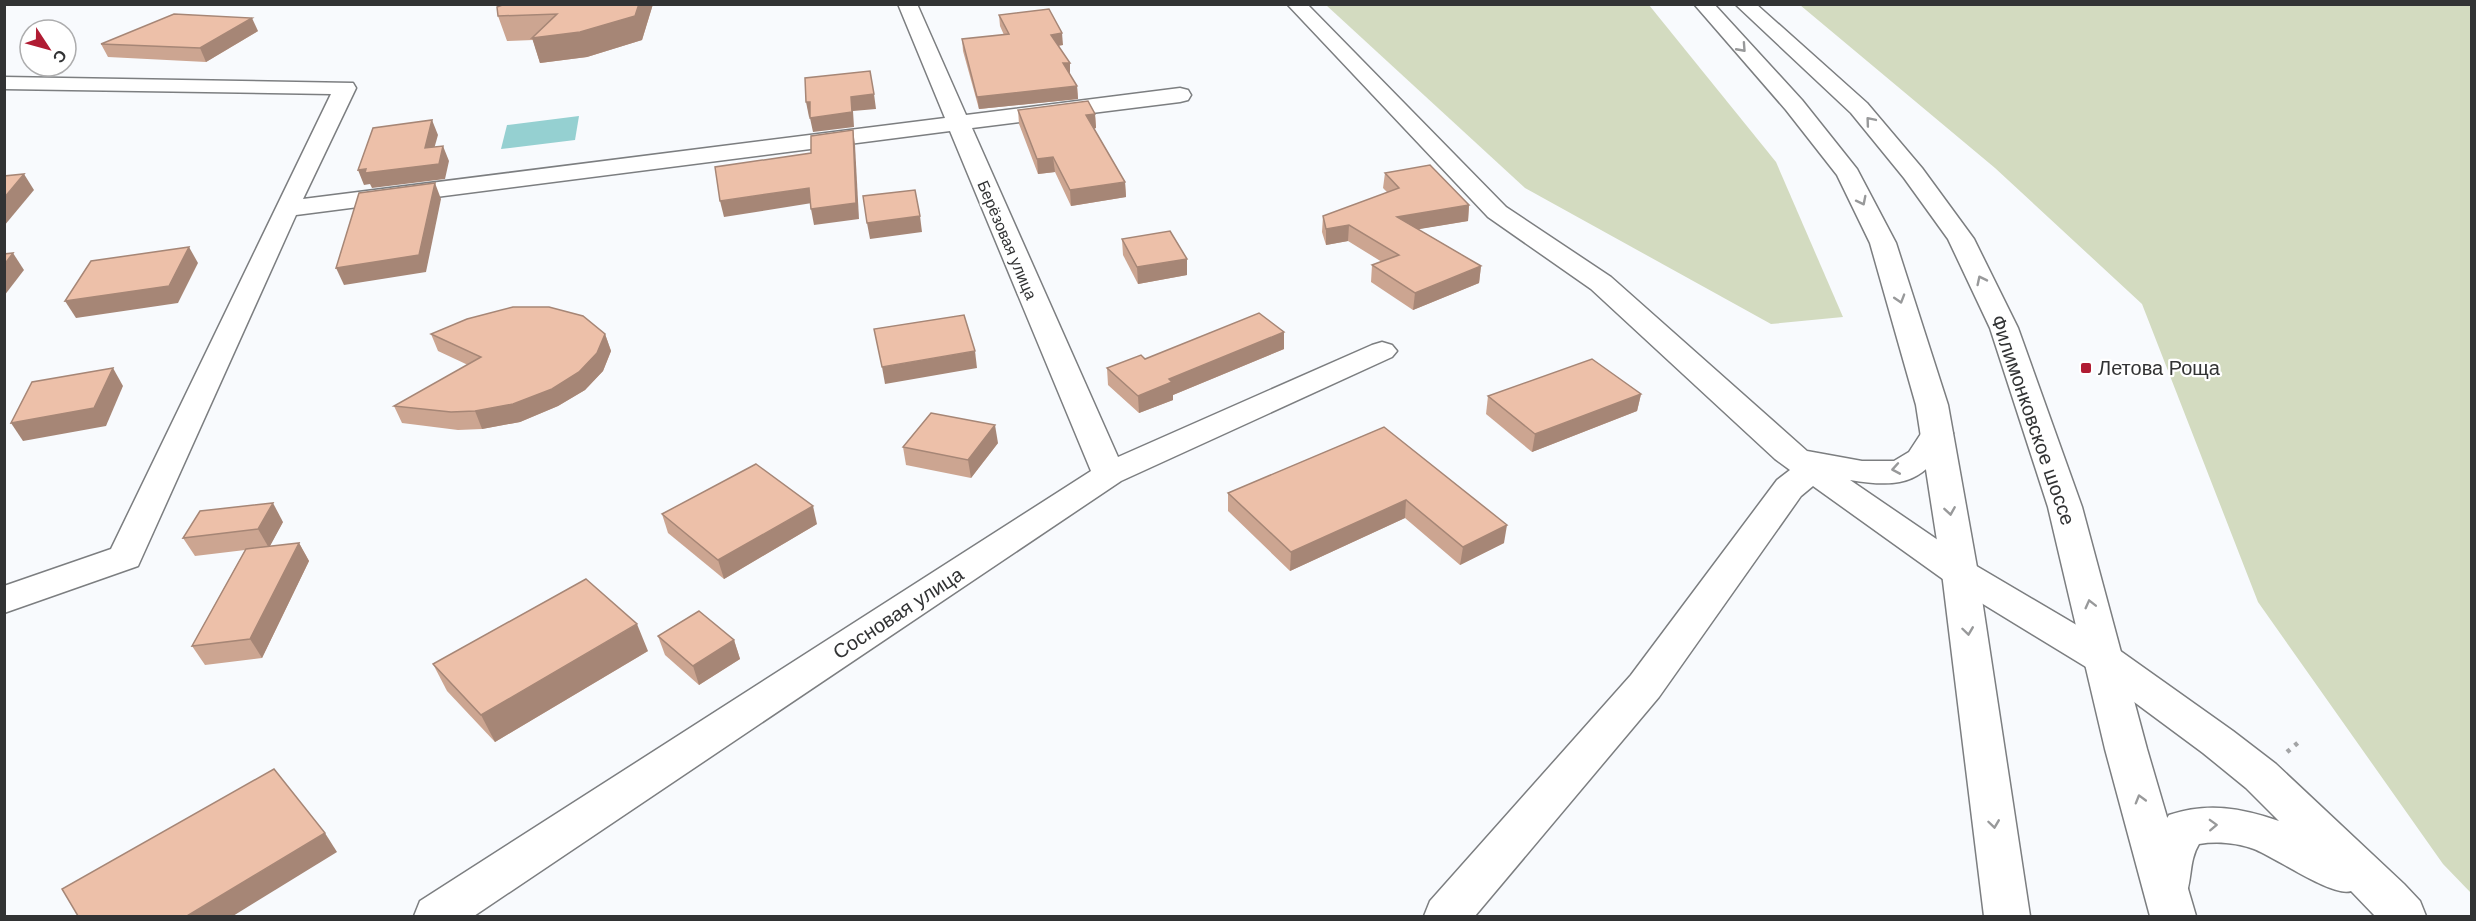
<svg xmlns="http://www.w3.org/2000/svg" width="2476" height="921" font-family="Arial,sans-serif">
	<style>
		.green { fill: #d3dbc0 }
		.water { fill: #95d0d1 }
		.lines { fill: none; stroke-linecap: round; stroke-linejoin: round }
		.minor-casing { stroke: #7c7e80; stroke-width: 3 }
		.major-casing { stroke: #7c7e80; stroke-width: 3 }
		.path { stroke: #a3a4a6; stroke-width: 4.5; stroke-dasharray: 4 6; stroke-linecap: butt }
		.minor { fill: #fff; fill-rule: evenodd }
		.major { fill: #fff; fill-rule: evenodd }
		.wall { fill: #cca591 }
		.shaded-wall { fill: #a68676 }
		.building { fill: #edc0a9; stroke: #a68676; stroke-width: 1.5 }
		.oneway { stroke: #98999a }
		.poi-dot { fill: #b01c33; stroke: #fff; stroke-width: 2 }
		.labels { text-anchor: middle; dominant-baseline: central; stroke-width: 4.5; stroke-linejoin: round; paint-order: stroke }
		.far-street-label { font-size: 16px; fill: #323334; stroke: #fff }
		.poi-label { font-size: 20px; fill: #323334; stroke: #fff; text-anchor: start }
		.street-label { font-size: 20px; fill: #323334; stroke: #fff }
	</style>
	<rect width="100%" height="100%" fill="#f8fafd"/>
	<g class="green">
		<path d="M1326,5H1649L1776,162L1843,317L1771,324L1525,188Z"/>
		<path d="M1800,5H2471V893L2443,864L2258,602L2142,304L1995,168Z"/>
	</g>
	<path class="water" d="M579,116L575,140L501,149L507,125Z"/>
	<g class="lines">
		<g class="minor-casing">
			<g id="minor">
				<path d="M898,4H917L966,115L1180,88L1188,90L1191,95L1188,100L1180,102L972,128L1118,457L1372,345L1382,342L1392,345L1397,351L1392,357L1121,481L474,916H414L420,901L1091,471L950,131L296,215L138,566L4,613V586L111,549L331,94L4,89V77L353,83L356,88L303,199L945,118Z"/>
				<path d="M1287,4H1307L1506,207L1611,277L1807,451L1862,461H1894L1909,452L1926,426L1937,423L1948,426L1953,433C1926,482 1904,489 1850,480L1973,564L2119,650L2233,731L2276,764L2404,884L2420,901L2426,916H2375L2351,891C2333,898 2275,857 2254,849C2237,843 2217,841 2199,844C2188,862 2193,881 2184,900L2168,906L2152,900C2135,866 2151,843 2169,815C2208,802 2241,808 2279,821L2246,788L2203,753L2091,670L1947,582L1813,486L1801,496L1659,697L1475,916H1424L1430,901L1631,675L1777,480L1790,470L1775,459L1591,289L1488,217Z"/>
			</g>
		</g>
		<g class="major-casing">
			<g id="major">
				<path d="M1694,4H1714L1802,100L1857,169L1896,243L1948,405L1978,573L2030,916H1984L1942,573L1916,405L1870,243L1837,175L1786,110Z"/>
				<path d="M1735,4H1756L1867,103L1922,168L1974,239L2018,328L2082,507L2147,749L2196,916H2150L2105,749L2048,507L1990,328L1948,239L1904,178L1851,113Z"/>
			</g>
		</g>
		<path class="path" d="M2287,752L2300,741"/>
		<use href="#minor" class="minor"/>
		<use href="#major" class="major"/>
	</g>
	<g class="wall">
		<path d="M505,4H653L642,40L587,57L540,63L533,40L507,41L498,16Z"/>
		<path d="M999,15L1063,45L1059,46L1070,75L1077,86L1078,99L979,109L963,51L962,39L1004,35L1000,26Z"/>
		<path d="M258,31L206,62L108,57L101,44Z"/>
		<path d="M1018,110L1095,114L1096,128L1094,129L1125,182L1126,197L1071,206L1055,172L1038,174L1019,124Z"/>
		<path d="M1385,173L1469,205L1468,221L1418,229L1481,266L1479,283L1413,310L1371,282L1372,265L1382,262L1348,241L1326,245L1322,232L1323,216L1388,193L1383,188Z"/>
		<path d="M1122,239L1187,259V275L1138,284L1123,255Z"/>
		<path d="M1284,332V349L1173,395V400L1139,413L1108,385L1107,368L1145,359Z"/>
		<path d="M431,334H605L611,351L603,371L585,390L558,406L520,422L482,429L458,430L402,423L394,406L468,365L438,351Z"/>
		<path d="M1641,394L1637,411L1532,452L1486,414L1488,396Z"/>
		<path d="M1384,427L1504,543L1460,565L1405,518L1290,571L1228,511V493Z"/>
		<path d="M998,443L971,478L906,465L903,447Z"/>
		<path d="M662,514L817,524L724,579L668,533Z"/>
		<path d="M283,522L269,547L299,543L309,561L262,658L205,665L192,646L245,550L195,556L183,538Z"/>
		<path d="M658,636L734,640L740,659L699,685L665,655Z"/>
		<path d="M648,651L495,742L447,691L433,664Z"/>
	</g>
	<g class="shaded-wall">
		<path d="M639,4H653L642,40L587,57L540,63L532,38Z"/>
		<path d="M252,18L258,31L206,62L200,48Z"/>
		<path d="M1062,33L1063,45L1052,46L1051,35Z"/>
		<path d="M1063,63H1070V75Z"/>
		<path d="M1077,86L1078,99L979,109L977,97Z"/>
		<path d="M874,94L876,109L853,111L854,127L813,132L810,118L851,97Z"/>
		<path d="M806,102H810L813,116L809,117Z"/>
		<path d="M1095,114L1096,128L1087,130L1086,115Z"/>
		<path d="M432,120L438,135L430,163L425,148Z"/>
		<path d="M853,130L855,145L859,219L814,225L811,209Z"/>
		<path d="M443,146L449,161L445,179L372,188L370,184L364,185L358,170Z"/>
		<path d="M1053,157L1055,172L1038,174L1037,159Z"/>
		<path d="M24,174L34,190L4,226V198Z"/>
		<path d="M1125,182L1126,197L1071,206L1070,190Z"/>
		<path d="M435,183L441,199L426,272L344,285L336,268Z"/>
		<path d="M809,188L812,203L724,217L720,201Z"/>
		<path d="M1469,205L1468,221L1396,233L1397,217Z"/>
		<path d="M920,216L922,232L870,239L867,223Z"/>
		<path d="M1349,225L1348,241L1326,245V229Z"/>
		<path d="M189,247L198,263L178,303L76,318L65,301Z"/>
		<path d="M13,253L24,270L4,296V265Z"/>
		<path d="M1187,259V275L1138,284L1137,267Z"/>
		<path d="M1481,266L1479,283L1413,310L1415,293Z"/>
		<path d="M1284,332V349L1173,395V400L1139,413L1138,396L1169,379Z"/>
		<path d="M605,334L611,351L603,371L585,390L558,406L520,422L482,429L475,411Z"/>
		<path d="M975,351L977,368L885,384L882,367Z"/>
		<path d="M113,368L123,386L106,426L23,441L11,423Z"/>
		<path d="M1641,394L1637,411L1532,452L1535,434Z"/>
		<path d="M995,425L998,443L971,478L968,460Z"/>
		<path d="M1406,500L1405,518L1290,571L1291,552Z"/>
		<path d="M273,503L283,522L269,548L258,529Z"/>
		<path d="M813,506L817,524L724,579L718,560Z"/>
		<path d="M1507,525L1504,543L1460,565L1463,547Z"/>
		<path d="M299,543L309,561L262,658L250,639Z"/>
		<path d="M637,624L648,651L495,742L481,715Z"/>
		<path d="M734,640L740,659L699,685L693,666Z"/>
		<path d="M325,833L337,852L233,916H187Z"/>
	</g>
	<g class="building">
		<path d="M505,4H639L635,16L580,32L532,38L557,14L498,16L497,7Z"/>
		<path d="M1049,9L1062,33L1051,35L1070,63H1063L1077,86L977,97L962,39L1009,34L999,15Z"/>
		<path d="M174,14L252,18L200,48L101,44Z"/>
		<path d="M870,71L874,94L851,97L852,112L810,118V102H806L805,78Z"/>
		<path d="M1088,101L1095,114L1086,115L1125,182L1070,190L1053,157L1037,159L1018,110Z"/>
		<path d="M432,120L425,148L443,146L439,164L365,173L366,169L358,170L373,128Z"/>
		<path d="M853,130L856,203L811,209L809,188L720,201L715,167L811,153V136Z"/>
		<path d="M1430,165L1469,205L1397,217L1481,266L1415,293L1372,265L1399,255L1349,225L1326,229L1323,216L1399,188L1385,173Z"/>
		<path d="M24,174L4,198V176Z"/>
		<path d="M435,183L419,255L336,268L359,193Z"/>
		<path d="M915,190L920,216L867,223L863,196Z"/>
		<path d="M1170,231L1187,259L1137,267L1122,239Z"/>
		<path d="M189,247L169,286L65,301L91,261Z"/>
		<path d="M13,253L4,265V254Z"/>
		<path d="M513,307H549L583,316L605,334L597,353L579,372L552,389L513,404L475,411L451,412L394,406L481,357L431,334L467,319Z"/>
		<path d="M1259,313L1284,332L1169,379L1172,382L1138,396L1107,368L1141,355L1145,359Z"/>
		<path d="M964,315L975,351L882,367L874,329Z"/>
		<path d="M1592,359L1641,394L1535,434L1488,396Z"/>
		<path d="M113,368L94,408L11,423L32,382Z"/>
		<path d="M931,413L995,425L968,460L903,447Z"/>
		<path d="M1384,427L1507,525L1463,547L1406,500L1291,552L1228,493Z"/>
		<path d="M756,464L813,506L718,560L662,514Z"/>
		<path d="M273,503L258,529L183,538L200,511Z"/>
		<path d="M299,543L250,639L192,646L246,549Z"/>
		<path d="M586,579L637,624L481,715L433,664Z"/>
		<path d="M699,611L734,640L693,666L658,636Z"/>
		<path d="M274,769L325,833L187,916H78L62,889Z"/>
	</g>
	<defs><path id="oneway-chevron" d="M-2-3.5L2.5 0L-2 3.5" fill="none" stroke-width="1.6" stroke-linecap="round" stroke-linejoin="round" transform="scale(1.5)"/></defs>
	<g class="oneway">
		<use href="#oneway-chevron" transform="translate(1742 48) rotate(48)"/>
		<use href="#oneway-chevron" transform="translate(1870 121) rotate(-130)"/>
		<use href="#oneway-chevron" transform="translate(1862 201) rotate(63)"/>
		<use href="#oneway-chevron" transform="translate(1981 280) rotate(-116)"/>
		<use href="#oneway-chevron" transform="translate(1900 299) rotate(73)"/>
		<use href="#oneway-chevron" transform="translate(1896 469) rotate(170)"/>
		<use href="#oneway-chevron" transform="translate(1950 511) rotate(81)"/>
		<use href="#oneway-chevron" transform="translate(2090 604) rotate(-104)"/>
		<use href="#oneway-chevron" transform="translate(1968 631) rotate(82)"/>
		<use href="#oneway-chevron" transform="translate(2140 799) rotate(-106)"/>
		<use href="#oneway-chevron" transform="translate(1994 824) rotate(82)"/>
		<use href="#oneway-chevron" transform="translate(2213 825) rotate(-2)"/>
	</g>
	<rect class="poi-dot" x="2080" y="362" width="12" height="12" rx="3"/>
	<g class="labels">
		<g class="far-street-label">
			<text transform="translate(1007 240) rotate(67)">Берёзовая улица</text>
		</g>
		<g class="poi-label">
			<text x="2098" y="368">Летова Роща</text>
		</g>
		<g class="street-label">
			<text transform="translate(2033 420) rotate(71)">Филимонковское шоссе</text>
			<text transform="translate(898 613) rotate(-33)">Сосновая улица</text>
		</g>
	</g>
	<rect width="2476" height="921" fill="none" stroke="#323334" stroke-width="12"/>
	<g transform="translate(48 48) rotate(126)"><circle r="28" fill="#ffffff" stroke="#adadae" stroke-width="1.5"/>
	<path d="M0-4.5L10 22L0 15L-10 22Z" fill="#b01c33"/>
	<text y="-9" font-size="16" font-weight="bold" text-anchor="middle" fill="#323334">С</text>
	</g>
</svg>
